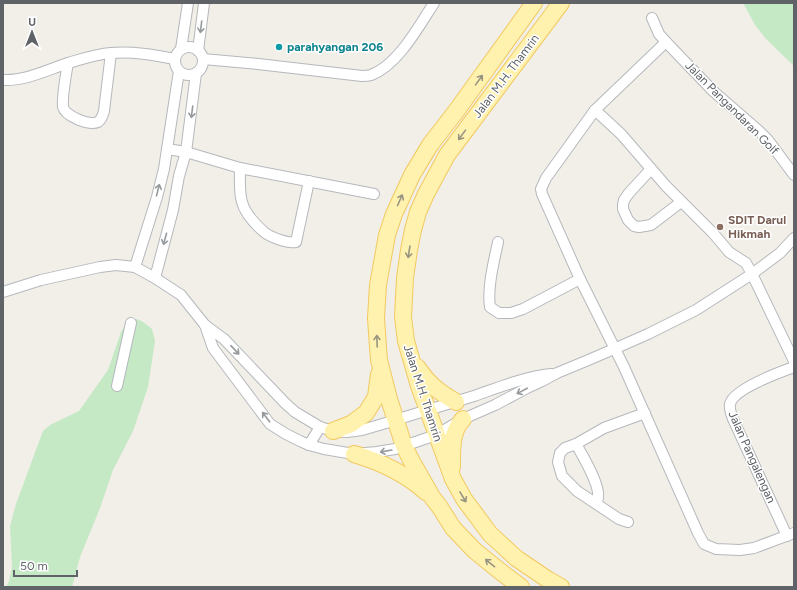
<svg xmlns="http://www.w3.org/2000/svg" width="797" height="590" font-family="Figtree,sans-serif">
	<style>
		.green { fill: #c5e8c5 }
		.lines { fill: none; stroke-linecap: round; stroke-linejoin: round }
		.minor-casing { stroke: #b5b8bc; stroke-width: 12 }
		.primary-casing { stroke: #f2c960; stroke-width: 18 }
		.minor { stroke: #fff; stroke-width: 10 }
		.primary { stroke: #fff2af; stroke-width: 16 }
		.oneway { stroke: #979a9d }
		.oneway2 { stroke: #979581 }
		.culture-dot { fill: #0f9aa8; stroke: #fff; stroke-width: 1.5 }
		.education-dot { fill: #8d6e63; stroke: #fff; stroke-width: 1.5 }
		.labels { text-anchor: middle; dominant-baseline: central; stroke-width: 3; stroke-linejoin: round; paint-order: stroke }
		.culture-label { font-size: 12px; font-weight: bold; fill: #0d838f; stroke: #fff; text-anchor: start }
		.street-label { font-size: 12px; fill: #5f6368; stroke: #fff }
		.education-label { font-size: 12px; font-weight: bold; fill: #785e54; stroke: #fff; text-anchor: start }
	</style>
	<rect width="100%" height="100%" fill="#f1efe8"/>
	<g class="green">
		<path d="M743,3H794V66L766,39L755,25Z"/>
		<path d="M137,319L143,322L152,329L155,341L148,387L133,431L113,470L100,508L80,557L72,587H6L9,581L12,567L10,526L16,504L43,431L50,425L79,411L108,370L121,332L128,321Z"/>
	</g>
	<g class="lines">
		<g class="minor-casing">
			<g id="minor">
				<path d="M652,18L659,34L666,42L713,91L759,131L768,140L794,175"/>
				<path d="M666,42L595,110L546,178L541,189L542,194L580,279L624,367L698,533L704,544L716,549L740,550L754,548L794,533"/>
				<circle cx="189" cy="61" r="14"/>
				<path d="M181,49L188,3"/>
				<path d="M198,51L204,3"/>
				<path d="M203,59L258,64L362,76C365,76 368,76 371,75C398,65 419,26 434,3"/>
				<path d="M68,63C66,74 62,97 63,107C65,116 89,126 98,122C102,119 103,115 104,111L111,53"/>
				<path d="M3,80C26,81 47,70 68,63C82,59 96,54 111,53C132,51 154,55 175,59"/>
				<path d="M595,110L621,134L666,186L713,233L729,252L746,263L752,274L794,361"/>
				<path d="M167,149L186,152L240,168L374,194"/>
				<path d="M240,168C240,177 239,193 242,202C245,214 255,224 264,232C270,237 288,244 296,242L309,181"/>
				<path d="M651,169L629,193L624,200L623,205V209L628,220L634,226L639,227L651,225L681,202"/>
				<path d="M498,242C494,261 487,288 490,307L499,313H511L523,309L580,279"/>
				<path d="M135,267L157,197L164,169L179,71"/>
				<path d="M155,278L173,210L179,176L186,152L196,73"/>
				<path d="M3,292L41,280L100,267L116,265L135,267L155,278L181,295L205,325L224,339L285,403L295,412L320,427L333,431L347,432L362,430L386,423L395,420C421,412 448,404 474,396C500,387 524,377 551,374"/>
				<path d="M205,325L213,348L270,424L286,434L300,441L309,445L324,449L354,454L377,452L395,449L436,435L463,419L495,405L527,388L542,381L557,373L586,361L614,349L648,334L696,310L752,274L780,253L794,238"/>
				<path d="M117,386L131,323"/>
				<path d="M576,444C582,455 600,484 598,497C598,498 597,503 596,503"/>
				<path d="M309,445L320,427"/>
				<path d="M628,522L619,519L577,491L562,476L558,462L560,453L565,448L576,444L604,428L645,413"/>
				<path d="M787,536L733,419C731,414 729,409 730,404C733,389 780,372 794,367"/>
			</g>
		</g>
		<g class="primary-casing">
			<g id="primary">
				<path d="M561,3L447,155L426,194L418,212L413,230L409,250L405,278L403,317L406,341L419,386L453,479L464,499L490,534L516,558L547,579L561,587"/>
				<path d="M417,367C429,384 437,391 456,402"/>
				<path d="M333,431L351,424L366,413L376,397L379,374"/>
				<path d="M354,454C381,462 405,473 426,492"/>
				<path d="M452,467C452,455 451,441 456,430C457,426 461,422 463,419"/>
				<path d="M521,587L501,572L474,550L453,528L439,506L432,497L411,460L404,446L389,399L379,360L378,347L376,318L378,285L387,235L394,214L412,175L430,145L457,110L534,3"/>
			</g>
		</g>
		<use href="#minor" class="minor"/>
		<use href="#primary" class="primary"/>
	</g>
	<defs><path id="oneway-shaft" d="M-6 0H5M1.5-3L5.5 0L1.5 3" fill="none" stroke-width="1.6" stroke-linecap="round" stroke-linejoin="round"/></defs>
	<g class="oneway">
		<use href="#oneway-shaft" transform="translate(201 27) rotate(97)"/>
		<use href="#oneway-shaft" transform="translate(192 112) rotate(97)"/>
		<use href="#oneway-shaft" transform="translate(158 190) rotate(-76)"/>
		<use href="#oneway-shaft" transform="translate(165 239) rotate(105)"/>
		<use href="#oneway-shaft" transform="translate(235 350) rotate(47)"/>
		<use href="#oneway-shaft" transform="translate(522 391) rotate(152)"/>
		<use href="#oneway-shaft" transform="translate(266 417) rotate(-127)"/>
		<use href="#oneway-shaft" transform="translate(386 451) rotate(170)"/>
	</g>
	<g class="oneway2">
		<use href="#oneway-shaft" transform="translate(479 80) rotate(-54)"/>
		<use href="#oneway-shaft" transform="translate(462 135) rotate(126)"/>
		<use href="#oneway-shaft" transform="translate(400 200) rotate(-66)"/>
		<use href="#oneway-shaft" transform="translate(409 252) rotate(99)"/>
		<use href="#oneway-shaft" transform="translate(377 341) rotate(-92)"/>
		<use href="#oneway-shaft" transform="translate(463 497) rotate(59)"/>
		<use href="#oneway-shaft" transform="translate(490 563) rotate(-141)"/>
	</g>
	<circle class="culture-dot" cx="279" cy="47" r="4"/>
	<circle class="education-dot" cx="720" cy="227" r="4"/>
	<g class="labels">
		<g class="culture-label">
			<text x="287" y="47">parahyangan 206</text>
		</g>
		<g class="street-label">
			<text transform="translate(506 76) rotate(-53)">Jalan M.H. Thamrin</text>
			<text transform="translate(732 108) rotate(45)">Jalan Pangandaran Golf</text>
			<text transform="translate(423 393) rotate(72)">Jalan M.H. Thamrin</text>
			<text transform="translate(752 457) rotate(66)">Jalan Pangalengan</text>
		</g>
		<g class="education-label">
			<text x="728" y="220">SDIT Darul<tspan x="728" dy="14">Hikmah</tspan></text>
		</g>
	</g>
	<rect width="797" height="590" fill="none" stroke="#5f6368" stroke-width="8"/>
	<g transform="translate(32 32)" stroke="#ffffff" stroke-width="3" paint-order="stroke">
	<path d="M0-3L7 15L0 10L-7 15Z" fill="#5f6368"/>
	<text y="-6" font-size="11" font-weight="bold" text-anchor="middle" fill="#5f6368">U</text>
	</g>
	<path d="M14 570v6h63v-6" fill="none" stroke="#5f6368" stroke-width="2"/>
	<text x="20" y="570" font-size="12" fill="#5f6368" stroke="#ffffff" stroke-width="3" paint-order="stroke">50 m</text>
</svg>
